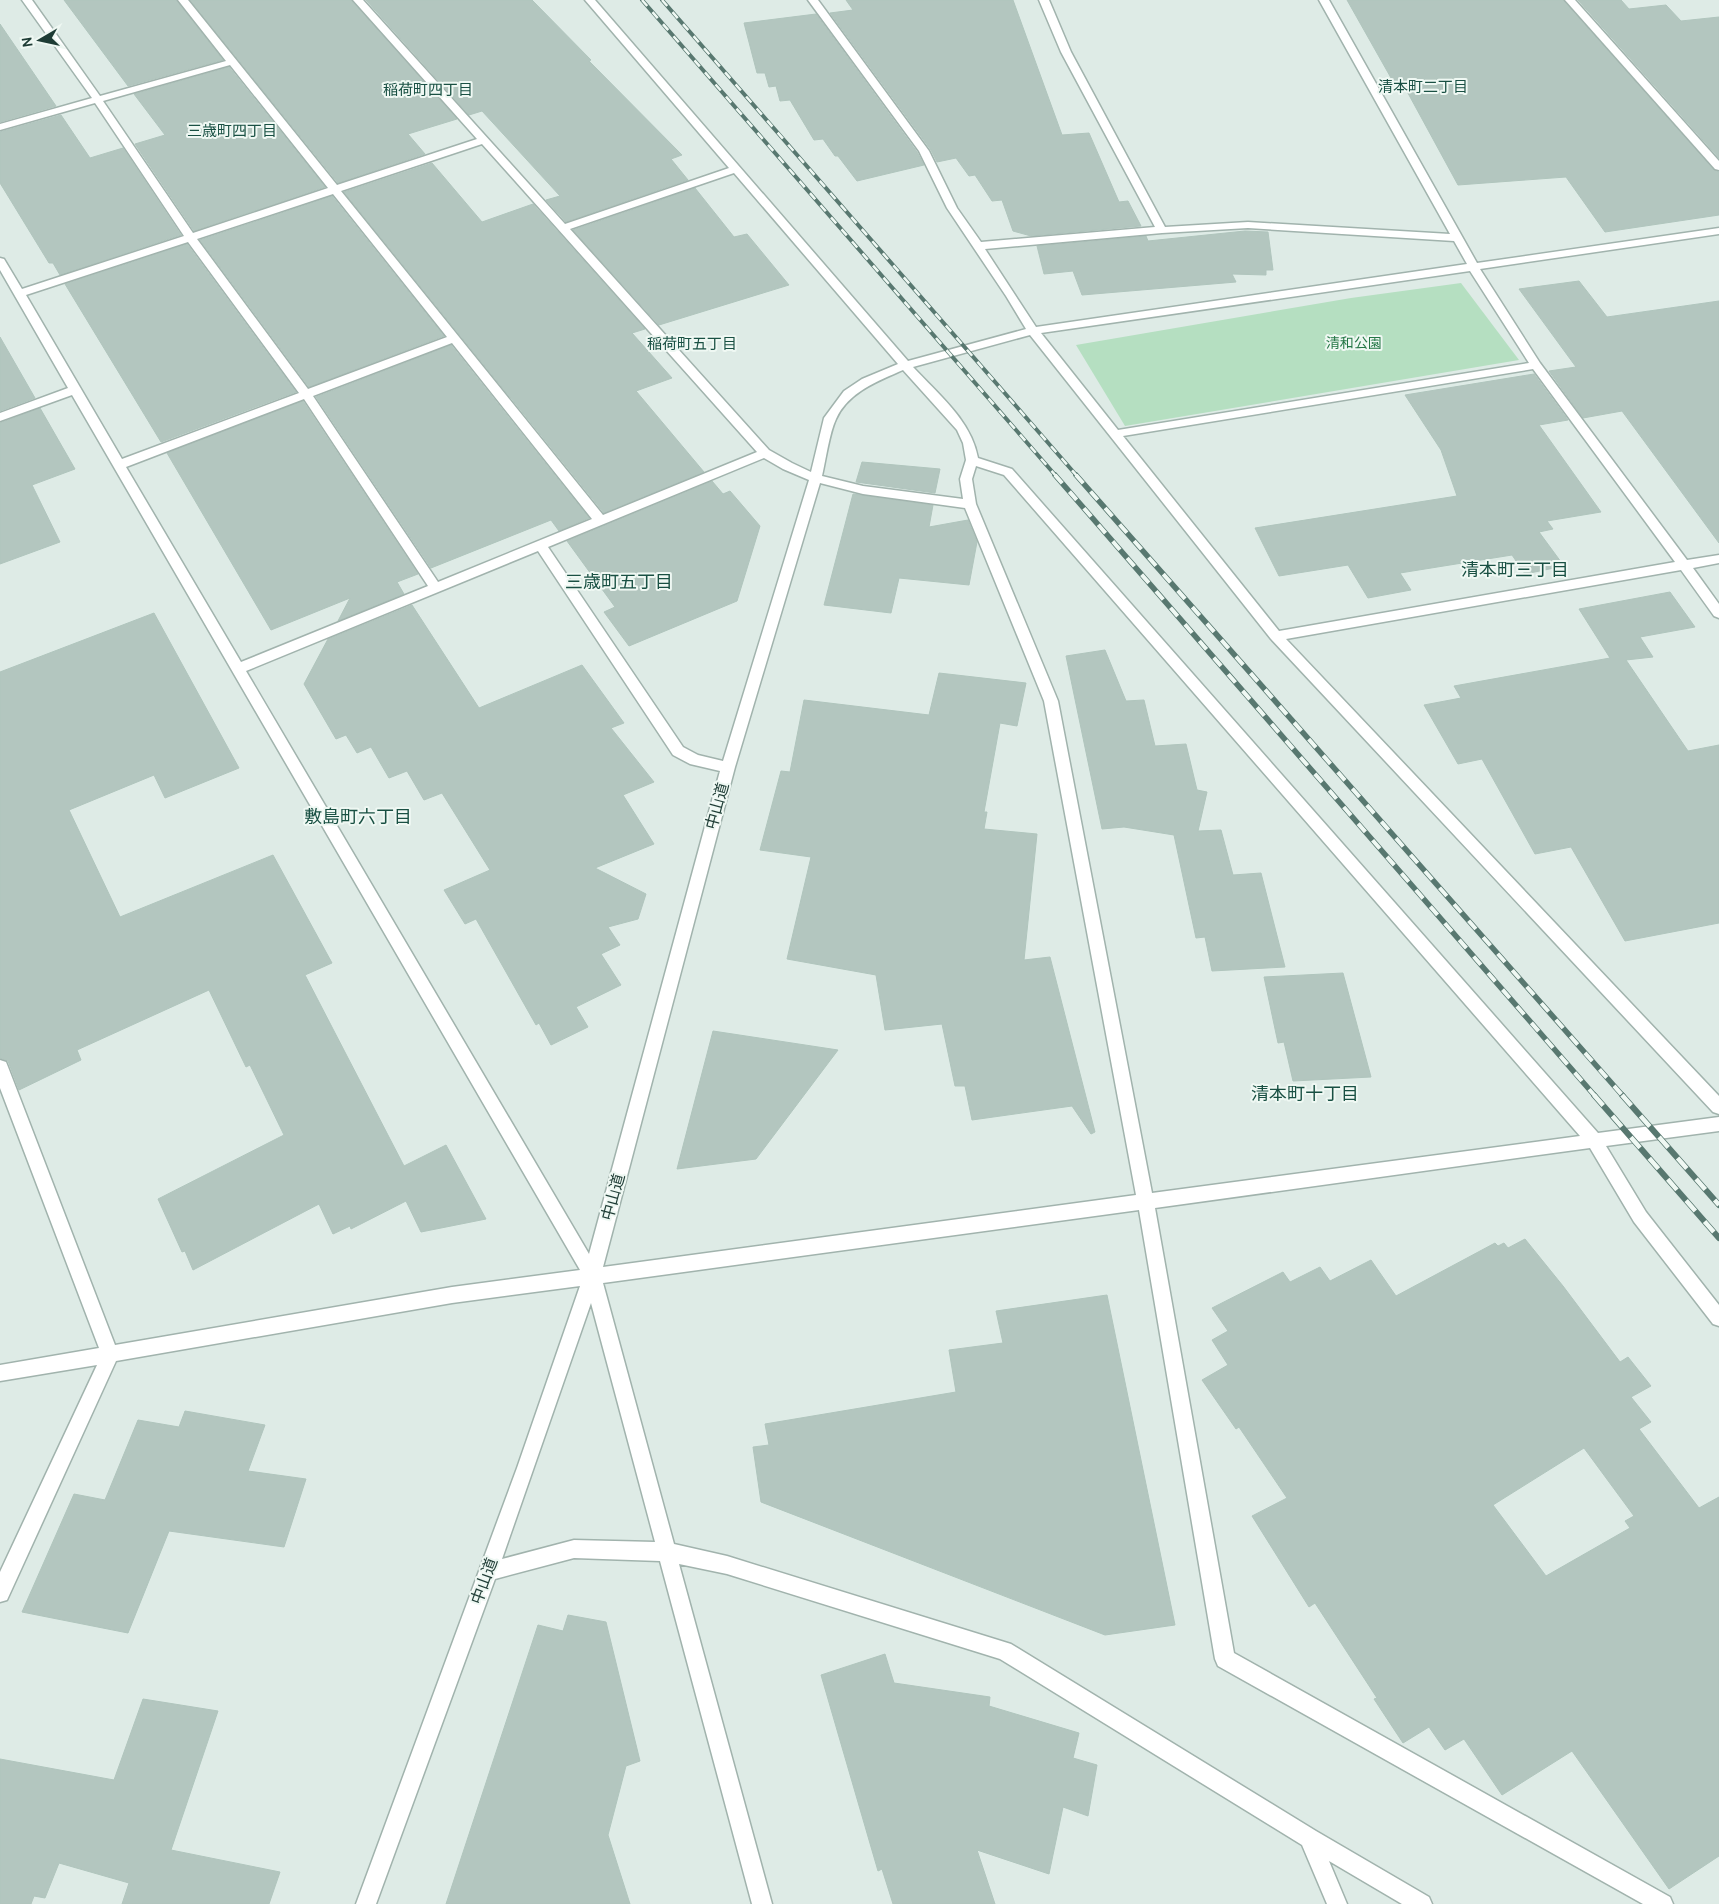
<svg xmlns="http://www.w3.org/2000/svg" width="1719" height="1904" font-family="Cabin,'Noto Sans JP',sans-serif">
	<style>
		.green { fill: #b5dfc1 }
		.building { fill: #b3c6bf; stroke: #b0c5bd; fill-rule: evenodd }
		.lines { fill: none; stroke-linecap: round; stroke-linejoin: round }
		.minor-casing { stroke: #a1b3ad; stroke-width: 3 }
		.minor { fill: #fff; fill-rule: evenodd }
		.rail-far2-casing { stroke: #587870; stroke-width: 4 }
		.rail-far1-casing { stroke: #587870; stroke-width: 5.5 }
		.rail-casing { stroke: #587870; stroke-width: 6 }
		.rail-far2 { stroke: #eff8f3; stroke-width: 2.5; stroke-dasharray: 8; stroke-linecap: butt }
		.rail-far1 { stroke: #eff8f3; stroke-width: 4; stroke-dasharray: 11; stroke-linecap: butt }
		.rail { stroke: #eff8f3; stroke-width: 4.5; stroke-dasharray: 14; stroke-linecap: butt }
		.labels { text-anchor: middle; dominant-baseline: central; stroke-width: 4; stroke-linejoin: round; paint-order: stroke }
		.far-park-label { font-size: 14px; fill: #257746; stroke: #eff8f3 }
		.far-neighbourhood-label { font-size: 15px; fill: #195043; stroke: #eff8f3 }
		.street-label { font-size: 16px; fill: #1e3c35; stroke: #eff8f3 }
		.neighbourhood-label { font-size: 18px; fill: #195043; stroke: #eff8f3 }
	</style>
	<rect width="100%" height="100%" fill="#deebe6"/>
	<path class="green" d="M1461,283L1519,360L1125,426L1076,345L1351,298Z"/>
	<g class="building">
		<path d="M64,0H176L223,60L128,86Z"/>
		<path d="M190,0H351L457,119L408,134L425,154L338,183Z"/>
		<path d="M366,0H532L591,60L589,61L682,155L671,159L688,180L566,222L546,200L560,196L482,111L469,115Z"/>
		<path d="M846,0H1013L1062,135L1089,133L1119,202L1128,201L1141,226L1031,236L1013,231L1002,200L992,201L975,175L969,176L956,158L937,162L931,150L830,13L853,10Z"/>
		<path d="M1347,0H1563L1714,170L1719,172V215L1605,232L1566,177L1458,185L1403,84L1395,85Z"/>
		<path d="M1578,0H1621L1629,9L1666,5L1681,21L1719,17V158Z"/>
		<path d="M816,14L917,152L924,165L857,181L838,156H835L823,139L814,140L790,100L780,101L776,86L769,87L765,73H757L744,23Z"/>
		<path d="M0,24L56,106L0,122Z"/>
		<path d="M229,67L325,187L194,231L135,144L165,135L134,94Z"/>
		<path d="M61,115L90,158L123,148L181,235L60,275L53,263H49L0,183V132Z"/>
		<path d="M432,163L482,222L533,204L645,329L632,333L672,378L636,391L704,472L604,513L344,192Z"/>
		<path d="M695,188L734,237L747,234L789,285L659,325L573,230Z"/>
		<path d="M332,196L444,336L309,387L200,240Z"/>
		<path d="M1245,231L1268,232L1273,270H1266V275L1232,274L1236,282L1082,295L1073,271L1044,274L1037,246L1146,236L1148,241Z"/>
		<path d="M187,244L296,392L161,442L65,284Z"/>
		<path d="M1579,281L1607,317L1719,301V543L1622,411L1583,418L1549,371L1576,367L1519,289Z"/>
		<path d="M0,337L35,398L0,411Z"/>
		<path d="M451,345L589,518L559,531L551,520L431,568L316,397Z"/>
		<path d="M1534,374L1568,420L1539,425L1601,512L1547,521L1553,529L1539,532L1564,566L1525,574L1512,555L1400,573L1411,590L1368,598L1348,565L1279,576L1255,528L1457,496L1441,450L1405,395Z"/>
		<path d="M303,401L418,574L397,582L404,594L338,621L350,598L271,630L167,453Z"/>
		<path d="M40,408L75,469L32,485L60,542L0,564V423Z"/>
		<path d="M862,462L940,469L935,493L856,482Z"/>
		<path d="M712,481L723,494L730,491L760,526L737,601L629,646L604,612L615,607L567,541Z"/>
		<path d="M853,494L933,505L929,527L968,520L977,542L969,585L899,578L891,613L824,605Z"/>
		<path d="M1670,592L1695,627L1640,637L1653,657L1626,660L1688,751L1719,745V923L1625,941L1571,847L1535,854L1482,759L1458,764L1424,705L1461,698L1454,686L1610,658L1579,609Z"/>
		<path d="M412,605L479,708L582,665L624,723L611,728L654,782L623,795L654,844L595,868L646,894L638,919L608,927L620,945L601,954L621,985L576,1007L588,1027L551,1045L539,1023L536,1025L476,919L465,924L444,890L490,870L442,793L424,800L407,771L389,778L371,747L357,753L346,735L336,739L304,684L328,639Z"/>
		<path d="M154,613L239,768L165,798L154,775L69,810L120,917L273,855L332,963L305,975L404,1166L446,1145L486,1219L421,1232L406,1201L351,1229L350,1226L333,1234L319,1204L193,1270L185,1251L182,1252L158,1199L284,1135L250,1065L246,1067L209,990L77,1050L81,1060L19,1090L8,1061L0,1058V672Z"/>
		<path d="M1105,650L1126,701L1144,700L1155,746L1186,744L1197,790L1207,792L1198,831L1221,830L1233,875L1261,873L1285,967L1212,971L1205,937L1196,938L1174,835L1124,827L1102,829L1066,656Z"/>
		<path d="M939,673L1026,683L1017,726L1000,723L984,812H987L984,829L1037,834L1024,960L1050,957L1095,1132L1091,1134L1072,1106L972,1120L965,1086H955L942,1024L885,1030L876,975L787,959L811,857L760,850L781,771L790,772L804,700L929,715Z"/>
		<path d="M1343,973L1371,1077L1293,1081L1284,1042L1278,1043L1264,977Z"/>
		<path d="M713,1031L838,1050L756,1159L677,1169Z"/>
		<path d="M1525,1239L1563,1286L1620,1362L1628,1357L1651,1386L1631,1397L1651,1422L1639,1429L1699,1508L1719,1497V1856L1669,1889L1572,1751L1502,1795L1464,1739L1445,1750L1429,1727L1403,1743L1374,1699L1377,1698L1315,1603L1309,1607L1252,1516L1287,1498L1239,1427L1236,1429L1202,1380L1228,1365L1212,1340L1228,1331L1212,1308L1283,1272L1290,1282L1320,1267L1330,1281L1371,1260L1396,1296L1495,1243L1498,1246L1504,1243L1508,1248ZM1584,1448L1634,1516L1625,1521L1630,1528L1546,1576L1493,1505Z"/>
		<path d="M1107,1295L1175,1625L1105,1635L761,1502L753,1447L769,1445L765,1424L956,1392L949,1350L1003,1343L996,1311Z"/>
		<path d="M185,1411L265,1425L248,1471L306,1479L284,1547L169,1531L128,1633L22,1612L74,1494L105,1500L138,1420L179,1427Z"/>
		<path d="M568,1615L606,1622L640,1761L626,1766L608,1835L630,1904H446L538,1625L563,1631Z"/>
		<path d="M885,1654L894,1683L990,1697L989,1706L1079,1733L1073,1758L1097,1765L1088,1816L1063,1807L1049,1874L977,1850L995,1904H893L882,1869L878,1871L821,1675Z"/>
		<path d="M143,1699L218,1711L171,1850L280,1872L269,1904H122L129,1883L59,1863L45,1898L34,1896L31,1904H0V1759L114,1780Z"/>
	</g>
	<g class="lines">
		<g class="minor-casing">
			<g id="minor">
				<path d="M22,0H32L100,96L226,61L178,0H188L337,185L477,139L353,0H363L565,224L729,168L585,0H595L908,361L1026,329L1006,296L947,208L919,151L808,0H818L929,151L957,208L981,242L1155,227L1061,52L1039,0H1049L1071,52L1165,227L1248,222L1450,234L1319,0H1329L1477,263L1719,228V234L1480,269L1540,363L1687,560L1719,555V563L1693,568L1719,604V618L1714,616L1681,570L1286,639L1719,1096V1114L1713,1112L1271,639L1030,335L913,367C938,394 971,420 978,458L1012,469L1598,1133L1719,1117V1131L1606,1146L1646,1212L1719,1305V1326L1713,1324L1634,1222L1590,1148L1155,1208L1234,1653L1670,1897L1673,1904H1643L1218,1666L1215,1659L1139,1210L603,1283L674,1544L727,1556L1011,1644L1316,1831L1429,1897L1432,1904H1402L1329,1861L1347,1904H1327L1302,1845L1000,1659L727,1574L679,1564L772,1904H752L660,1561L574,1558L495,1579L376,1904H356L517,1468L580,1286L452,1303L116,1361L7,1600L0,1602V1572L97,1365L0,1381V1365L99,1348L0,1088V1060L6,1062L8,1067L115,1345L452,1287L580,1270L72,395L0,421V413L68,388L0,270V258L4,259L22,289L184,236L95,103L0,130V124L92,98ZM230,65L328,188L193,233L103,101ZM482,144L757,452L603,515L341,191ZM734,173L898,364L862,379L844,391L824,418L811,472L792,463L769,450L570,229ZM333,194L447,337L308,389L197,239ZM1248,228L1454,241L1467,264L1036,327L985,249L1162,233ZM188,242L299,393L122,459L26,295ZM1470,271L1529,363L1118,430L1041,333ZM452,343L592,519L438,582L313,396ZM1533,369L1675,562L1279,631L1123,436ZM903,370L957,430L963,443L966,460L960,479L963,499L863,486L822,476C826,459 829,434 836,419C848,392 878,381 903,370ZM304,399L428,586L241,662L126,467ZM764,458L783,469L809,480L723,761L698,755L683,747L548,547ZM976,466L1004,475L1580,1136L1152,1193L1058,701L976,504L972,479ZM820,483L863,494L965,508L1044,701L1136,1195L603,1267L735,767ZM538,551L673,755L690,764L720,771L589,1254L246,671ZM591,1303L655,1542L574,1540L502,1559Z"/>
				<path d="M1565,0H1575L1719,161V170L1715,169Z"/>
			</g>
		</g>
		<use href="#minor" class="minor"/>
		<g class="rail-far2-casing">
			<g id="rail-far2">
				<path d="M642,0L1056,476"/>
				<path d="M662,0L1077,476"/>
			</g>
		</g>
		<g class="rail-far1-casing">
			<g id="rail-far1">
				<path d="M1055,475L1595,1096"/>
				<path d="M1076,475L1623,1096"/>
			</g>
		</g>
		<g class="rail-casing">
			<g id="rail">
				<path d="M1594,1095L1719,1238"/>
				<path d="M1622,1095L1719,1205"/>
			</g>
		</g>
		<use href="#rail-far2" class="rail-far2"/>
		<use href="#rail-far1" class="rail-far1"/>
		<use href="#rail" class="rail"/>
	</g>
	<g class="labels">
		<g class="far-park-label">
			<text x="1354" y="343">清和公園</text>
		</g>
		<g class="far-neighbourhood-label">
			<text x="1423" y="87">清本町二丁目</text>
			<text x="428" y="90">稲荷町四丁目</text>
			<text x="232" y="131">三歳町四丁目</text>
			<text x="692" y="344">稲荷町五丁目</text>
		</g>
		<g class="street-label">
			<text transform="translate(717 806) rotate(-75)">中山道</text>
			<text transform="translate(613 1197) rotate(-75)">中山道</text>
			<text transform="translate(484 1581) rotate(-70)">中山道</text>
		</g>
		<g class="neighbourhood-label">
			<text x="1515" y="570">清本町三丁目</text>
			<text x="619" y="582">三歳町五丁目</text>
			<text x="358" y="817">敷島町六丁目</text>
			<text x="1305" y="1094">清本町十丁目</text>
		</g>
	</g>
	<g transform="translate(40 40) rotate(261)" stroke="#eff8f3" stroke-width="4" paint-order="stroke">
	<path d="M0-4L9 19L0 12L-9 19Z" fill="#1e3c35"/>
	<text y="-8" font-size="14" font-weight="bold" text-anchor="middle" fill="#1e3c35">N</text>
	</g>
</svg>
